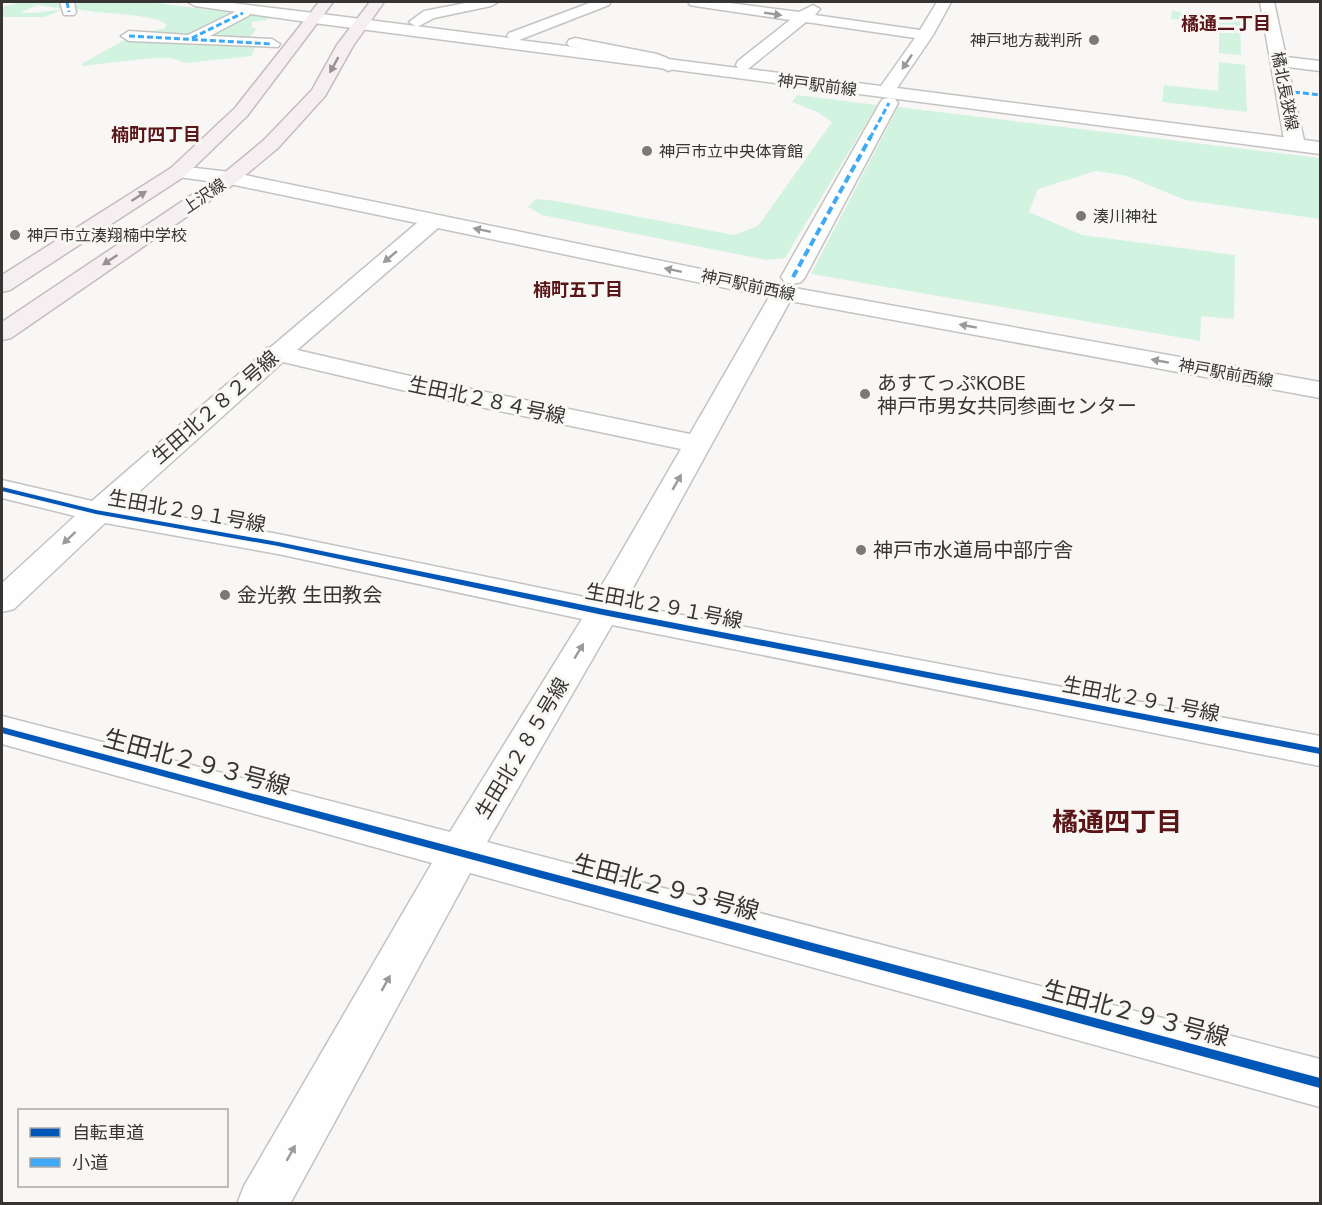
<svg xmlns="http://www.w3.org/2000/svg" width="1322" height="1205" font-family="'DM Sans','Noto Sans JP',sans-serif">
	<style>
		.green { fill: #d2f3e0 }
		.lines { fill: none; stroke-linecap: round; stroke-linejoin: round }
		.pedestrian-casing { stroke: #c4c3c2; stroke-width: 3 }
		.minor-casing { stroke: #c4c3c2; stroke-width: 3 }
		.tertiary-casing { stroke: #c4c3c2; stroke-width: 3 }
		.primary-casing { stroke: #c8bbbd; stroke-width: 3 }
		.pedestrian { fill: #fefefe; fill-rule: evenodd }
		.minor { fill: #fefefe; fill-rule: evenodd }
		.tertiary { fill: #fefefe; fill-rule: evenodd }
		.primary { fill: #f6eff1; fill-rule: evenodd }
		.quiet-far1 { stroke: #3fa9f5; stroke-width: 3; stroke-dasharray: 6 3; stroke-linecap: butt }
		.quiet { stroke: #3fa9f5; stroke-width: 4; stroke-dasharray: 8 4; stroke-linecap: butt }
		.cycleway-casing { stroke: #f9f7f4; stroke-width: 3 }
		.cycleway { fill: #0057b8; fill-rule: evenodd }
		.oneway { fill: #9a9a99 }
		.oneway2 { fill: #969292 }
		.poi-dot { fill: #7a7978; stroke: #f9f7f4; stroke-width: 2 }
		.labels { text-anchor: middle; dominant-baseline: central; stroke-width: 6; stroke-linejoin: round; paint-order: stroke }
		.far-poi-label { font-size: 16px; fill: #363534; stroke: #f9f7f4; text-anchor: start }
		.far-street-label { font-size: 16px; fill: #363534; stroke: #f9f7f4 }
		.far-neighbourhood-label { font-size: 18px; font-weight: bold; fill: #5a1519; stroke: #f9f7f4 }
		.poi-label { font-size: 20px; fill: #363534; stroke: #f9f7f4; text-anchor: start }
		.street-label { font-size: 20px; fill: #363534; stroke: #f9f7f4 }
		.near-street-label { font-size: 24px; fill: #363534; stroke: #f9f7f4 }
		.near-neighbourhood-label { font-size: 26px; font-weight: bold; fill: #5a1519; stroke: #f9f7f4 }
	</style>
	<rect width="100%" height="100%" fill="#f8f7f5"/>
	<g class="green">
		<path d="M22,2H63V9L39,5L21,12C33,15 48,10 61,10L45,17H2V7Z"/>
		<path d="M79,2H149L266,17L268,20L252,22V28H257L250,37L135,33L164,29L167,25C152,12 96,15 73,8Z"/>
		<path d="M1172,11L1240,18L1241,55L1219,53V24L1171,19Z"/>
		<path d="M126,39L255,46L252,56L184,63L172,58H154L81,66L83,63Z"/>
		<path d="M1219,62L1245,65L1247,112L1162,102L1164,85L1218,91Z"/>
		<path d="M797,95L877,105L785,258L766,260L542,215L528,207L536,199L556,201L734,235L758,226L832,122L817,112L792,102Z"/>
		<path d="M898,107L1320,158V219L1185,200L1127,176L1096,171L1038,189L1029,212L1082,235L1235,255L1234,319L1201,316L1200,341L811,274Z"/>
	</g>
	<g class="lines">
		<g class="pedestrian-casing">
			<g id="pedestrian">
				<path d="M60,2H74L76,12L74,15H64Z"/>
				<path d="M243,8L251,13L248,16L210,36L272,39L280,44L278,47L129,41L121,36L129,31L188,35Z"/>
				<path d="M889,98L895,99L898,103L805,277L801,282L793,284L785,282L781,277L880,103L883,99Z"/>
			</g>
		</g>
		<g class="minor-casing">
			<g id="minor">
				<path d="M471,2H498L491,6L434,18L417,27L409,22L424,11Z"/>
				<path d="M592,2H611L609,5L519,40L738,68L736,65L738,61L790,20L695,6L690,5L688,2H722L799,12L813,5L820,9L815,15L920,30L937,2H951L933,35L897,88L1320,142V154L314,23L306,18L314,13L509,38L507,36L509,33ZM806,22L915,38L881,86L748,69Z"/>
				<path d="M178,166L230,172L783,286L1320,382V398L790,301L624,604L1320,736V766L612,625L487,842L1320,1059V1107L470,873L290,1204H237L244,1186L432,863L2,744V716L450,832L582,619L278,554L105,523L14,609L2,612V583L75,516L2,498V480L92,501L263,353L267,348L271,347L417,223L230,184L171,176L168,172L171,168ZM438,228L769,297L690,434L423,379L297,350ZM283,362L423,395L681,449L594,599L278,534L122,507Z"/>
			</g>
		</g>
		<g class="tertiary-casing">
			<g id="tertiary">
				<path d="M188,2H224L314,13L322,18L314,23L195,6Z"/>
				<path d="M1260,2H1274L1286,57L1320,61V71L1288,67L1305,145L1302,149H1288L1285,145Z"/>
				<path d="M575,38L657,54L667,58L677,66L669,71L646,61L569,46L567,43L569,40Z"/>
			</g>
		</g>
		<g class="primary-casing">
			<g id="primary">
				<path d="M319,2H333L247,116L185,176L10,290L2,292V275L171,168L235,108Z"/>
				<path d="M370,2H384L353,46L325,96L278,148L237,182L11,338L2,340V322L223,174L264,140L312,90L337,45Z"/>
			</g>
		</g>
		<use href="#pedestrian" class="pedestrian"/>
		<use href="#minor" class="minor"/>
		<use href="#tertiary" class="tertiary"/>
		<use href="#primary" class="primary"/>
		<g class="quiet-far1">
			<path d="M67,2L69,12"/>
			<path d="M129,36L272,44"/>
			<path d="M192,38L243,13"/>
			<path d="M1285,91L1320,95"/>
			<path d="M870,138L889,103"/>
		</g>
		<path class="quiet" d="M793,277L871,136"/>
		<g class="cycleway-casing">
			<g id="cycleway">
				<path d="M2,487L96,510L278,542L603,609L1320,748V754L603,615L278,546L96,514L2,491Z"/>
				<path d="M2,727L1320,1078V1088L2,733Z"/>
			</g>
		</g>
		<use href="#cycleway" class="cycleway"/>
	</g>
	<defs><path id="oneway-solid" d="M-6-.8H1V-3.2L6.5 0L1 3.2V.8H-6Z" transform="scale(1.5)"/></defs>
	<g class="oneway">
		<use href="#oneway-solid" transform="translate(773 14) rotate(9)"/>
		<use href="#oneway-solid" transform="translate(907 62) rotate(124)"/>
		<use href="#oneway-solid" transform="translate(482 230) rotate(-168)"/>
		<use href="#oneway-solid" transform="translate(390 257) rotate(140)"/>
		<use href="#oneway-solid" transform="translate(673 270) rotate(-168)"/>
		<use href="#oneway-solid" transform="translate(968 326) rotate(-170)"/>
		<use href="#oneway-solid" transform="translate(1160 361) rotate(-170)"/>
		<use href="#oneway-solid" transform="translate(677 482) rotate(-60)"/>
		<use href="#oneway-solid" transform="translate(69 538) rotate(137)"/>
		<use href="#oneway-solid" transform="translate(579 651) rotate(-59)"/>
		<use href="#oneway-solid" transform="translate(386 983) rotate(-61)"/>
		<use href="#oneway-solid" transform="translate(291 1153) rotate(-61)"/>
	</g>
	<g class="oneway2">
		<use href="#oneway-solid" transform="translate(334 65) rotate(119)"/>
		<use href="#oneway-solid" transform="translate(139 196) rotate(-33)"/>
		<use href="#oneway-solid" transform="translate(110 260) rotate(146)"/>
	</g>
	<g class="poi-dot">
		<circle cx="1094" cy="40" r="6"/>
		<circle cx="647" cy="151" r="6"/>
		<circle cx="1081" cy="216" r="6"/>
		<circle cx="15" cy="235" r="6"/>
		<circle cx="865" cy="394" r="6"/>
		<circle cx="861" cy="550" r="6"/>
		<circle cx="225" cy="595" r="6"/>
	</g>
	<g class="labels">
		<g class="far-poi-label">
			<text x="1082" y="40" text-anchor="end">神戸地方裁判所</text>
			<text x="659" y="151">神戸市立中央体育館</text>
			<text x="1093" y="216">湊川神社</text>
			<text x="27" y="235">神戸市立湊翔楠中学校</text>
		</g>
		<g class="far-street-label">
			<text transform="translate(817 85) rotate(7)">神戸駅前線</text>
			<text transform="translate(1285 91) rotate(79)">橘北長狭線</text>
			<text transform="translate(204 196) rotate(-34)">上沢線</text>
			<text transform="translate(748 285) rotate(12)">神戸駅前西線</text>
			<text transform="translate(1226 373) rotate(10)">神戸駅前西線</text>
		</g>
		<g class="far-neighbourhood-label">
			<text x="1226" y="24">橘通二丁目</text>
			<text x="156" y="135">楠町四丁目</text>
			<text x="578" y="290">楠町五丁目</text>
		</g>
		<g class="poi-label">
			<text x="877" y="383">あすてっぷKOBE<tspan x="877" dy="23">神戸市男女共同参画センター</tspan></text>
			<text x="873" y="550">神戸市水道局中部庁舎</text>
			<text x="237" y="595">金光教 生田教会</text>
		</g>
		<g class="street-label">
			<text transform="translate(487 400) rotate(12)">生田北２８４号線</text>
			<text transform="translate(215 407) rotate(-41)">生田北２８２号線</text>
			<text transform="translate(187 511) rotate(10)">生田北２９１号線</text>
			<text transform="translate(664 606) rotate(11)">生田北２９１号線</text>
			<text transform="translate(1141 699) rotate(11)">生田北２９１号線</text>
			<text transform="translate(522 748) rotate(-59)">生田北２８５号線</text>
		</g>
		<g class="near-street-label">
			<text transform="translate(197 762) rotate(15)">生田北２９３号線</text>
			<text transform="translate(666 887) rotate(15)">生田北２９３号線</text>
			<text transform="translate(1136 1013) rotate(15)">生田北２９３号線</text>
		</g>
		<g class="near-neighbourhood-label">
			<text x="1117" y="822">橘通四丁目</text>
		</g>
	</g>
	<rect width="1322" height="1205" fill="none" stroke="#363534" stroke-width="6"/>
	<rect x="18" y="1109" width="210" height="78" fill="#f9f7f4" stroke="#aba9a7" stroke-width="1.5"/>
	<rect x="30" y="1128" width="30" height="9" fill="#0057b8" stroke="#aba9a7" stroke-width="1.5"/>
	<text x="72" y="1139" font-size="18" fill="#363534">自転車道</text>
	<rect x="30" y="1158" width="30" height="9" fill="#3fa9f5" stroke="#aba9a7" stroke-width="1.5"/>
	<text x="72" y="1169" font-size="18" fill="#363534">小道</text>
</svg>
